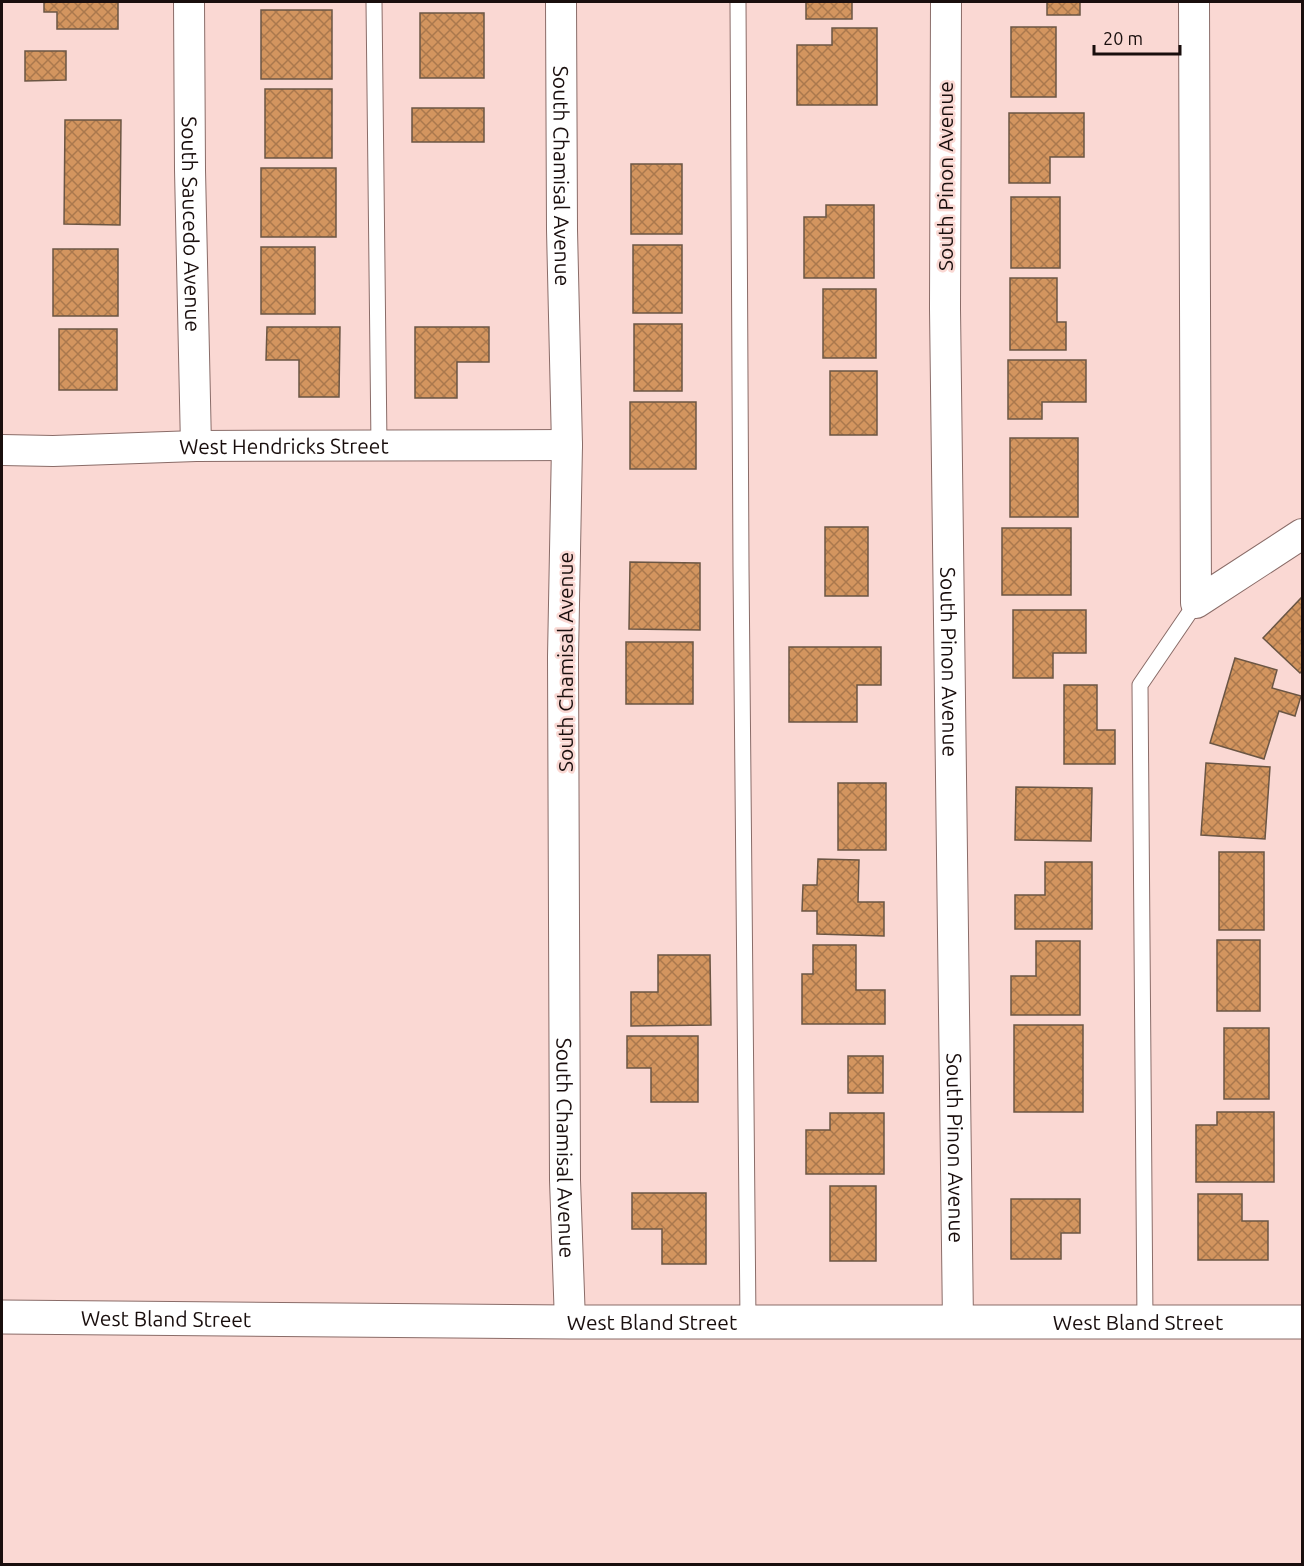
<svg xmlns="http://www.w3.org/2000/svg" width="1304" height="1566" font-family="Ubuntu,sans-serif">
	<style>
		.building { fill: url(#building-cross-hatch); stroke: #6b5644; stroke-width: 1.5 }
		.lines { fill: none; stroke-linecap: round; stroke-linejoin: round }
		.lane-casing { stroke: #8a6c68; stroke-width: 17 }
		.street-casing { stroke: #8a6c68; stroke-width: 32 }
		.secondary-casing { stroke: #8a6c68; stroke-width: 35 }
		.lane { stroke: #fff; stroke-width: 15 }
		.street { stroke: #fff; stroke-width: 30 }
		.secondary { stroke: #fff; stroke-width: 33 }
		.labels { text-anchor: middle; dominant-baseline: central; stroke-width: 5; stroke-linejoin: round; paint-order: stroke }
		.street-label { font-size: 21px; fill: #190e0d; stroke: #fad8d3 }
	</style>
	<defs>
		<pattern id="building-cross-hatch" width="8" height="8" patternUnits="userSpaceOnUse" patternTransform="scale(1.5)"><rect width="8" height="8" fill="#d3955f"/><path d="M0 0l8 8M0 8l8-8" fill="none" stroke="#aa784d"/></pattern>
	</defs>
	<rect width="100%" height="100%" fill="#fad8d3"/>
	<g class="building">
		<path d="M44,2H118V29H57V12H44Z"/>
		<rect x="806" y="2" width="46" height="17"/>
		<rect x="1047" y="2" width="33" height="13"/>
		<rect x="261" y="10" width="71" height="69"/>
		<rect x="420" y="13" width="64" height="65"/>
		<rect x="1011" y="27" width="45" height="70"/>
		<path d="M832,28H877V105H797V45H832Z"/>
		<path d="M25,51H66V80L25,81Z"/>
		<rect x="265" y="89" width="67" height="69"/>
		<rect x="412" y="108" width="72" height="34"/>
		<path d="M1009,113H1084V157H1050V183H1009Z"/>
		<path d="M65,120H121L120,225L64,224Z"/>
		<rect x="631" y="164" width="51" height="70"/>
		<rect x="261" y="168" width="75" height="69"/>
		<rect x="1011" y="197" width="49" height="71"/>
		<path d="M826,205H874V278H804V217H826Z"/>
		<rect x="633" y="245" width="49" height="68"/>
		<rect x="261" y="247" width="54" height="67"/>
		<rect x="53" y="249" width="65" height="67"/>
		<path d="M1010,278H1057V322H1066V350H1010Z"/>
		<rect x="823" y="289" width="53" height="69"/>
		<rect x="634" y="324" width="48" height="67"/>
		<path d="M267,327H340L339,397H299V360H266Z"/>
		<path d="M415,327H489V362H457V398H415Z"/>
		<rect x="59" y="329" width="58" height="61"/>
		<path d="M1008,360H1086V402H1042V419H1008Z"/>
		<rect x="830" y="371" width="47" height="64"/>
		<rect x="630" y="402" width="66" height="67"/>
		<rect x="1010" y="438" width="68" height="79"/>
		<rect x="825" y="527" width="43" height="69"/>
		<rect x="1002" y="528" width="69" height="67"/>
		<path d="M630,562L700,563V630L629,629Z"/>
		<path d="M1302,597V671L1300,673L1263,638Z"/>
		<path d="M1013,610H1086V653H1053V678H1013Z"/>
		<rect x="626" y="642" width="67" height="62"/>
		<path d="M789,647H881V685H857V722H789Z"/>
		<path d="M1235,658L1277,670L1272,688L1301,696L1295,716L1279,711L1264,759L1210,743Z"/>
		<path d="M1064,685H1097V730H1115V764H1064Z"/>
		<path d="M1206,763L1270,767L1265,839L1201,835Z"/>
		<rect x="838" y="783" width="48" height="67"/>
		<path d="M1016,787L1092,788L1091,841L1015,840Z"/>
		<rect x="1219" y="852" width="45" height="78"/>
		<path d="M818,859L859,860L858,902H884V936L817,934V911H802L803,885H817Z"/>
		<path d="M1045,862H1092V929H1015V895H1045Z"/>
		<rect x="1217" y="940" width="43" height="71"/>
		<path d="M1036,941H1080V1015H1011V976H1036Z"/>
		<path d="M813,945H856V990H885V1024H802V974H813Z"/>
		<path d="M658,955H710L711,1025L631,1026V992H658Z"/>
		<rect x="1014" y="1025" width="69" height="87"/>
		<rect x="1224" y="1028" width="45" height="71"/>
		<path d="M627,1036H698V1102H651V1068H627Z"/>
		<rect x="848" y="1056" width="35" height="37"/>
		<path d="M1217,1112H1274V1182H1196V1125H1217Z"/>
		<path d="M830,1113H884V1174H806V1130H830Z"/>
		<rect x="830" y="1186" width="46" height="75"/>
		<path d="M632,1193H706V1264H662V1229H632Z"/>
		<path d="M1198,1194H1242V1221H1268V1260H1198Z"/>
		<path d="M1011,1199H1080V1233H1061V1259H1011Z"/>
	</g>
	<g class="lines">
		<g class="lane-casing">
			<g id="lane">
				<path d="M374,2L379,446"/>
				<path d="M738,2L741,567L748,1322"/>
				<path d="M1145,1322L1140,685L1196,603"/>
			</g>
		</g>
		<g class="street-casing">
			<g id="street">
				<path id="s1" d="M189,2L190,170L196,446"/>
				<path id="s2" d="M561,2L562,230L567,445L563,657L565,1180L570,1322"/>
				<path id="s3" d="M946,2L945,309L958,1323"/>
				<path d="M1194,2L1196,603L1302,534"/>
				<path id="s4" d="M2,450L53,451L196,446L567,445"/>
			</g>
		</g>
		<g class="secondary-casing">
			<g id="secondary">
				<path id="s5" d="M2,1317L570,1322H1302"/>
			</g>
		</g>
		<use href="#lane" class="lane"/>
		<use href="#street" class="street"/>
		<use href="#secondary" class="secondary"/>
	</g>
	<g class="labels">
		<g class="street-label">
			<text stroke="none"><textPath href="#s2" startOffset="174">South Chamisal Avenue</textPath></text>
			<text transform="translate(945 176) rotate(-90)">South Pinon Avenue</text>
			<text stroke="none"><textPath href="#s1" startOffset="222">South Saucedo Avenue</textPath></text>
			<text stroke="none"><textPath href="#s4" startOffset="282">West Hendricks Street</textPath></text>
			<text transform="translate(565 662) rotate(-90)">South Chamisal Avenue</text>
			<text stroke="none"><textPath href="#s3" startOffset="660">South Pinon Avenue</textPath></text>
			<text stroke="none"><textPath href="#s2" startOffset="1146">South Chamisal Avenue</textPath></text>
			<text stroke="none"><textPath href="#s3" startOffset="1146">South Pinon Avenue</textPath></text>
			<text stroke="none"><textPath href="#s5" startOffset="164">West Bland Street</textPath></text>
			<text stroke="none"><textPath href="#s5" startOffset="650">West Bland Street</textPath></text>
			<text stroke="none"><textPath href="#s5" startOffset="1136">West Bland Street</textPath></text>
		</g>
	</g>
	<rect width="1304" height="1566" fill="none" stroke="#190e0d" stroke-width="6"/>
	<path d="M1094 45v9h86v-9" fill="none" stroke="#190e0d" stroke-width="3"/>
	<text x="1103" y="45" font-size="18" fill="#190e0d" stroke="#fad8d3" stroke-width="4.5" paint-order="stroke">20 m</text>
</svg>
